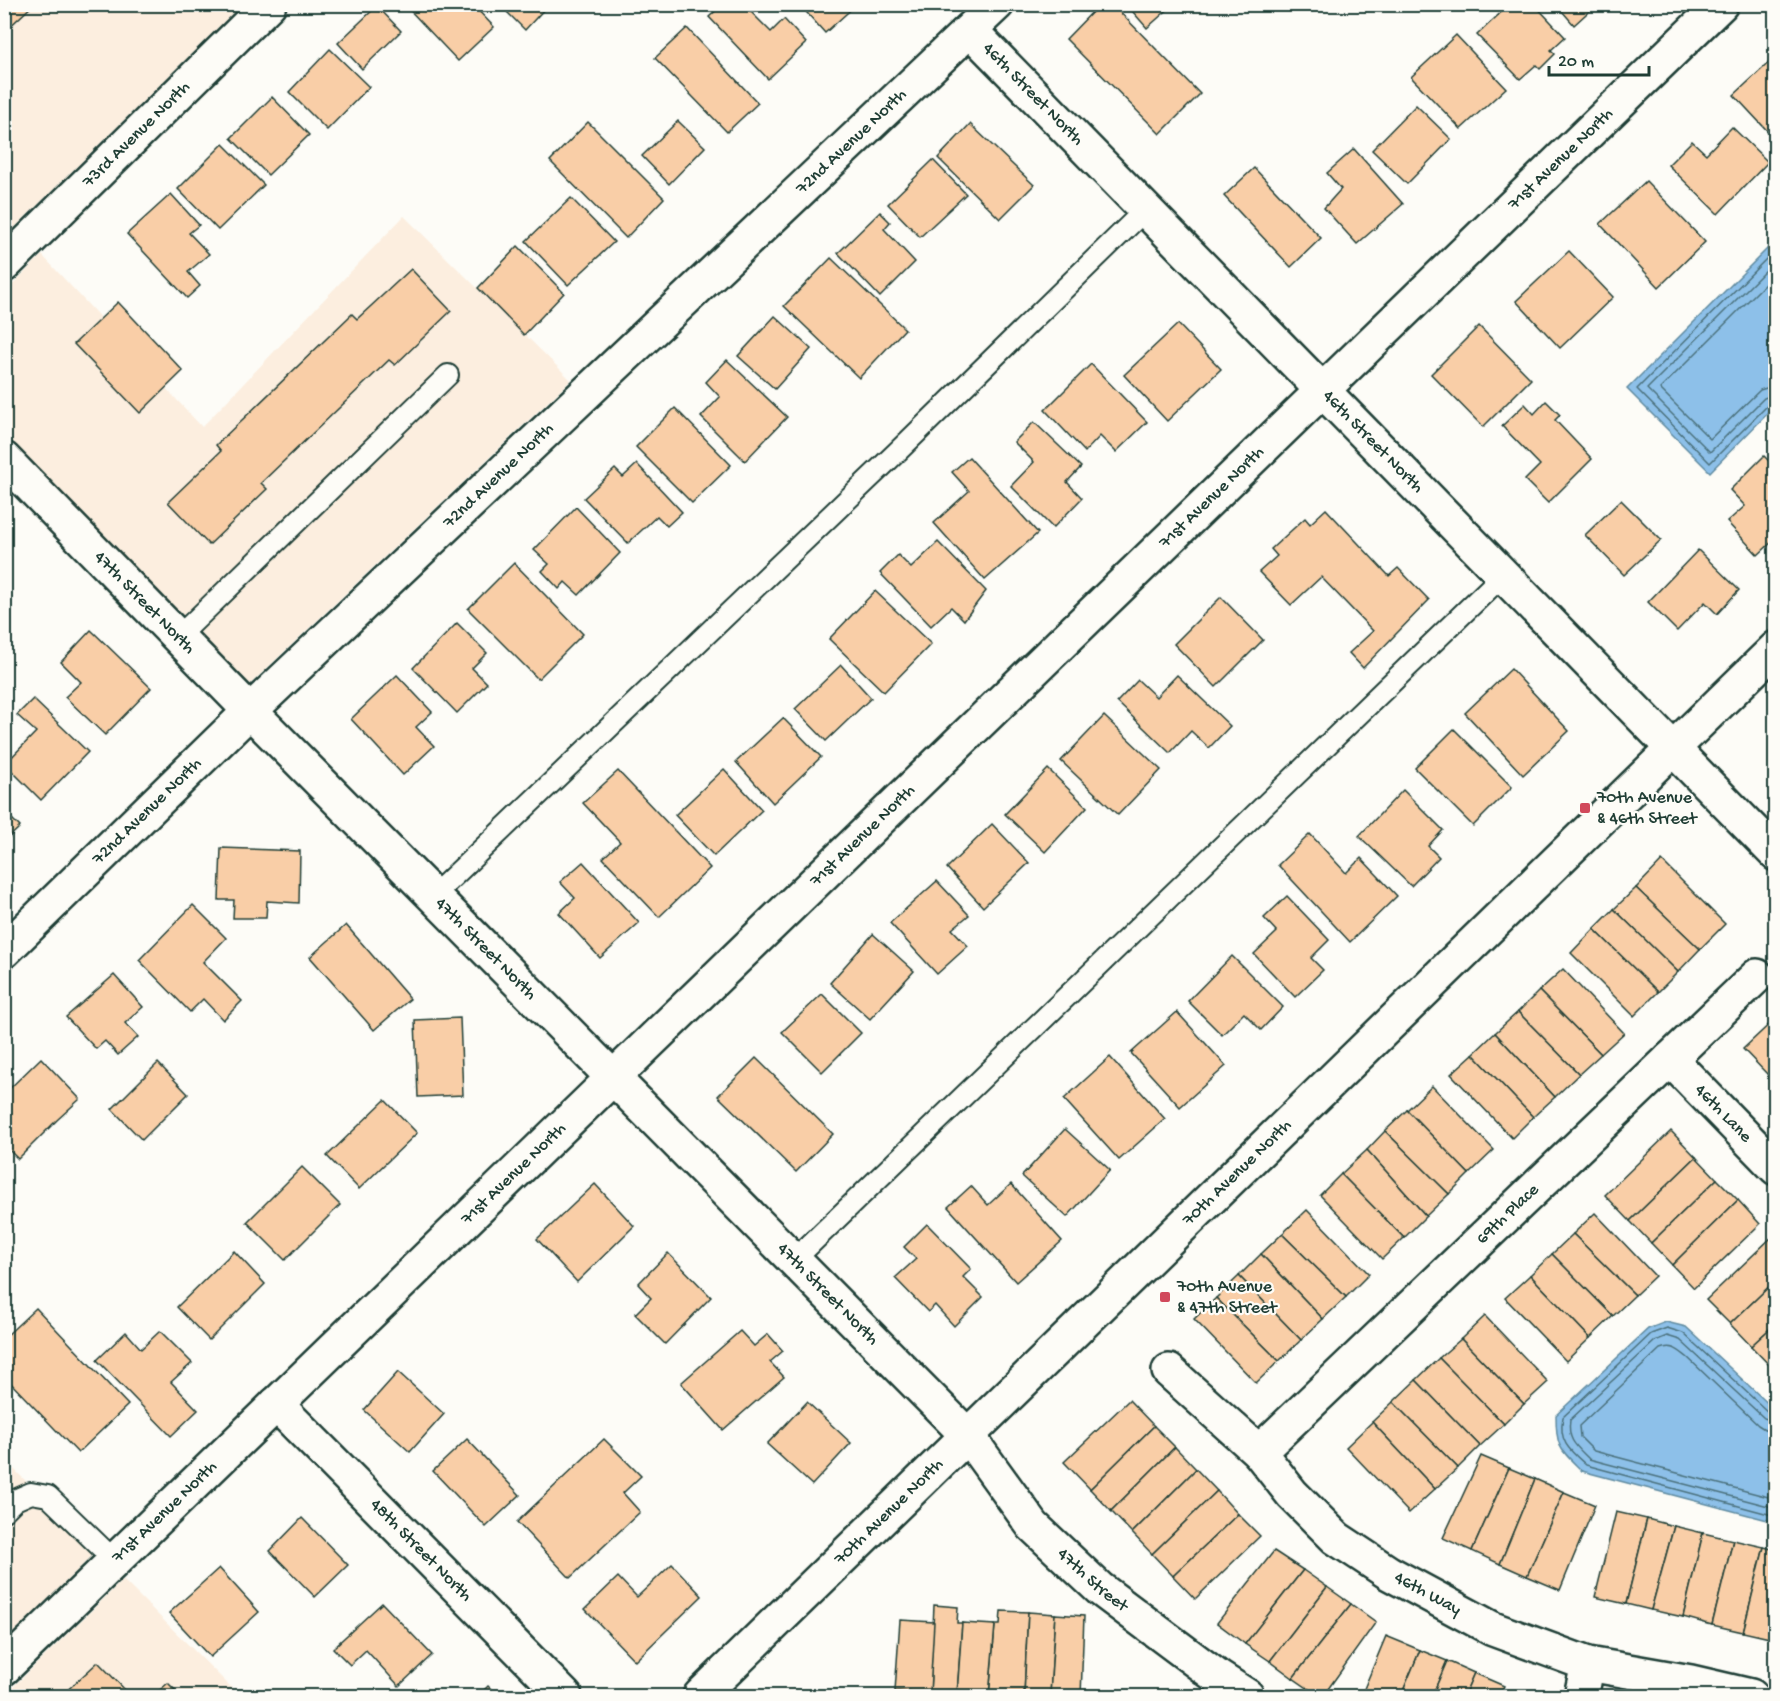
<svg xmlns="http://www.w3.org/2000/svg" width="1780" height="1701" font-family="'Gochi Hand',sans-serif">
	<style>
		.built { fill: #fceedf }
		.water { fill: #8dc0e9; stroke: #618ca1; stroke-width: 1.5 }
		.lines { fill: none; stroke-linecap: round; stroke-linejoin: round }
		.shore { stroke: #4b717c; stroke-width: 1.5 }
		.building { fill: #f9cea7; stroke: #1f3d34; stroke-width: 1.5 }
		.lane-casing { stroke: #1f3d34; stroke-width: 24 }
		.street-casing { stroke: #1f3d34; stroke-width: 38 }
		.secondary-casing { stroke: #1f3d34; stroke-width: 38 }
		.lane { stroke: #fdfcf7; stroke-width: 20 }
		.street { stroke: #fdfcf7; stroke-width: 33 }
		.secondary { stroke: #fdfcf7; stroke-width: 33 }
		.poi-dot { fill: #d1495b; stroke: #fdfcf7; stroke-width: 2 }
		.labels { text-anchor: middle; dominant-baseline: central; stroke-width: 4.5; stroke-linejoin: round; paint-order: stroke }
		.street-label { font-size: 18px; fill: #1f3d34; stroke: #fdfcf7 }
		.poi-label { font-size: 18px; fill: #1f3d34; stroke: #fdfcf7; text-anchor: start }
	</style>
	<rect width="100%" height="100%" fill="#fdfcf7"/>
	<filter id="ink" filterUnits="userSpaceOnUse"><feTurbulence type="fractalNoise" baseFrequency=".0167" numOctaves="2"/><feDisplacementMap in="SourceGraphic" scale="12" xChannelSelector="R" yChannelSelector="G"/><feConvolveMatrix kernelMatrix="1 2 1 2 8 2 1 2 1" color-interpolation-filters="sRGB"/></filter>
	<g filter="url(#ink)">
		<g class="built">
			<path d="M5,5H241L5,237Z"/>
			<path d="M404,216L571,380L249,685L5,434V292L42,255L202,427Z"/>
			<path d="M5,1460L96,1552L5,1641Z"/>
			<path d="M123,1580L240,1696H5V1695Z"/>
		</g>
		<g class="water">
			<path d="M1775,241V406L1710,472L1627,389Z"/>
			<path d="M1666,1322L1686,1327L1775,1410V1522L1582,1471C1560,1449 1556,1448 1556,1415L1648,1329Z"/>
		</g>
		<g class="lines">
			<g class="shore">
				<path d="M1776,249L1637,389L1710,463L1769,404L1776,402"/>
				<path d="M1776,260L1647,389L1710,452L1764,398L1776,394"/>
				<path d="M1776,273L1660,389L1710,439L1760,390L1776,385"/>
				<path d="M1776,1414L1769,1413L1683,1333L1667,1328L1651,1334L1563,1417C1558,1441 1569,1450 1586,1465L1776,1516"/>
				<path d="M1776,1422L1764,1418L1680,1340L1667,1336L1655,1341L1570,1420C1567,1440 1576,1446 1589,1459L1776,1508"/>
				<path d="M1776,1431L1766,1430L1758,1425L1687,1357C1678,1350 1672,1344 1660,1349L1579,1426L1580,1437L1594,1451L1776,1499"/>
			</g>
		</g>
		<g class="building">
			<path d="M4,4H34L4,32Z"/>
			<path d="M404,4H472L494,27L458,61Z"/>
			<path d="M499,4H549L525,30Z"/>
			<path d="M723,4H743L771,32L784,19L806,43L768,79L709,17Z"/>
			<path d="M799,4H857L825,33Z"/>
			<path d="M1100,4H1112L1200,94L1160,134L1066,39Z"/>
			<path d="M1126,4H1174L1147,28Z"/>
			<path d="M1510,4H1534L1565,37L1551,50L1555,54L1540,69L1536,65L1520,79L1477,35Z"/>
			<path d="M1556,4H1597L1574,25Z"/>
			<path d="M377,6L401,31L362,69L338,43Z"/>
			<path d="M687,28L758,103L727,132L655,58Z"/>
			<path d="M1456,35L1506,88L1461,129L1411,77Z"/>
			<path d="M330,49L369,87L327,130L289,92Z"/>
			<path d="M1776,56V140L1734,95Z"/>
			<path d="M272,97L309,135L268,175L231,138Z"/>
			<path d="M1416,105L1451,139L1407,184L1372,150Z"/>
			<path d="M678,121L705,147L669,184L642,156Z"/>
			<path d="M588,122L664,198L626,238L550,161Z"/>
			<path d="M970,124L1034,185L1000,219L938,158Z"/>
			<path d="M1732,127L1768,162L1718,214L1668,165L1692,141L1706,154Z"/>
			<path d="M223,144L264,185L218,230L178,189Z"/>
			<path d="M1354,149L1403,204L1357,244L1324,208L1341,189L1327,173Z"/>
			<path d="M933,160L966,194L920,237L888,204Z"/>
			<path d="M1254,168L1321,238L1291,267L1224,196Z"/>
			<path d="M1646,181L1705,242L1659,287L1600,224Z"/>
			<path d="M171,194L199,225L189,233L209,254L188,272L200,286L187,298L127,234Z"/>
			<path d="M571,198L614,242L568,285L526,241Z"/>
			<path d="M880,212L890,222L884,229L915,262L880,297L838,253Z"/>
			<path d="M518,246L564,293L524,335L478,288Z"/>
			<path d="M1569,251L1613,297L1560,348L1516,301Z"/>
			<path d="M831,258L905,329L859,378L784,306Z"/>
			<path d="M411,269L451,311L395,365L389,360L261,483L267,489L209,545L168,502L221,451L216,445L352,314L357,319Z"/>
			<path d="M118,302L183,371L140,413L74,344Z"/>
			<path d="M775,316L811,349L775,389L738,356Z"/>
			<path d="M1178,324L1221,369L1167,421L1124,375Z"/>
			<path d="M1479,326L1531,379L1483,427L1431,374Z"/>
			<path d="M727,360L787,417L745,461L701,417L720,397L706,382Z"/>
			<path d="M1091,364L1147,422L1116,452L1100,436L1085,452L1045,410Z"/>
			<path d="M1546,401L1560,415L1555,420L1592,459L1548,503L1525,480L1540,465L1502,426L1525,404L1534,414Z"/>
			<path d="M675,408L731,465L692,503L636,447Z"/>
			<path d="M1034,422L1081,467L1067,482L1082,498L1053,528L1011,486L1034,462L1014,442Z"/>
			<path d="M1764,456L1776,468V538L1758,555L1727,522L1745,506L1730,490Z"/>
			<path d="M969,457L1038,533L985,580L934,523L969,491L952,472Z"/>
			<path d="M637,464L682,512L667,526L657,516L628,543L584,498L615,469L623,477Z"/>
			<path d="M1621,500L1661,540L1624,575L1585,535Z"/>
			<path d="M576,507L620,553L579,595L565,582L559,589L542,571L549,564L534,550Z"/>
			<path d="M1326,509L1389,576L1398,568L1429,600L1363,668L1349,653L1373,631L1321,577L1291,605L1259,572L1277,556L1271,549L1305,518L1310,524Z"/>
			<path d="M938,542L986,591L964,620L951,607L931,626L880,573L898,555L911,568Z"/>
			<path d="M1698,550L1739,590L1717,614L1705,602L1677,631L1648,602Z"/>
			<path d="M514,563L583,634L538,679L468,609Z"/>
			<path d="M875,591L931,644L884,692L829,639Z"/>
			<path d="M1221,597L1263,640L1216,687L1174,644Z"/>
			<path d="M457,623L487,653L472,668L487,683L457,713L413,668Z"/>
			<path d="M91,630L151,688L105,735L65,697L81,682L61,662Z"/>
			<path d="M841,665L871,698L826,741L795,709Z"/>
			<path d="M1511,669L1569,731L1523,775L1465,713Z"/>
			<path d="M397,675L432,712L416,727L434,746L403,775L351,719Z"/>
			<path d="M1177,675L1230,726L1209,748L1191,731L1170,753L1117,702L1138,680L1156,697Z"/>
			<path d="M33,699L88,752L41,800L5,764L36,732L17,715Z"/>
			<path d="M1104,716L1161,770L1118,815L1061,761Z"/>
			<path d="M783,718L821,757L773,803L736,762Z"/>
			<path d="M1454,729L1512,787L1473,826L1415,768Z"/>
			<path d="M724,769L762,810L714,856L675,815Z"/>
			<path d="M1048,769L1087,807L1045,852L1005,814Z"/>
			<path d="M618,771L710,868L659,917L603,858L620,842L583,803Z"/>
			<path d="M1403,790L1443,830L1428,846L1439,857L1411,886L1359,836Z"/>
			<path d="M4,811L20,827L4,842Z"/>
			<path d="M992,824L1029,863L983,907L947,868Z"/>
			<path d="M1310,834L1346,873L1361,858L1397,896L1350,942L1278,865Z"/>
			<path d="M221,848L300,851L299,903L267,901L266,918H233L234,900H219Z"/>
			<path d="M1662,861L1725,924L1700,949L1636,888Z"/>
			<path d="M583,862L639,923L600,958L559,913L575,898L560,882Z"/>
			<path d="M937,881L969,915L952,929L968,946L937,974L890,923Z"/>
			<path d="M1636,888L1700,949L1678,972L1614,909Z"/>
			<path d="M1287,896L1329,940L1311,958L1323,970L1295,997L1254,954L1277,932L1264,918Z"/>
			<path d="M193,905L226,938L203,962L242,1001L223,1020L203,999L190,1012L139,960Z"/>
			<path d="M1614,909L1678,972L1658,992L1594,929Z"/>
			<path d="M346,925L410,999L374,1030L310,957Z"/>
			<path d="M1594,929L1658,992L1634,1016L1571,953Z"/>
			<path d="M873,934L914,971L870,1019L830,983Z"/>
			<path d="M1232,956L1283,1007L1261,1030L1244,1013L1222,1035L1188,1001Z"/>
			<path d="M1563,969L1624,1033L1601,1054L1539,991Z"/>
			<path d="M114,975L143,1007L125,1023L138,1037L118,1055L105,1041L96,1049L66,1017Z"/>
			<path d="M1539,991L1601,1054L1579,1074L1518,1012Z"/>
			<path d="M822,994L861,1033L822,1072L782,1032Z"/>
			<path d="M1177,1012L1226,1066L1180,1107L1131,1053Z"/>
			<path d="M1518,1012L1579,1074L1555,1097L1495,1033Z"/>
			<path d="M460,1018L463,1095L418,1097L415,1020Z"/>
			<path d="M1776,1018V1068L1768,1075L1743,1049Z"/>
			<path d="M1495,1033L1555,1097L1533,1117L1473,1054Z"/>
			<path d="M1473,1054L1533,1117L1512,1138L1451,1074Z"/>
			<path d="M1110,1057L1165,1119L1119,1160L1064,1099Z"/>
			<path d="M41,1058L80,1099L57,1120L18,1159L4,1145V1094Z"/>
			<path d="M756,1058L833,1134L796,1172L718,1096Z"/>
			<path d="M158,1063L188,1094L142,1140L112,1109Z"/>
			<path d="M1776,1068V1083L1768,1075Z"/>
			<path d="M1432,1086L1494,1150L1469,1174L1407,1110Z"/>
			<path d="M385,1100L417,1133L359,1189L327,1156Z"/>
			<path d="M1407,1110L1469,1174L1449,1194L1385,1131Z"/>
			<path d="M1065,1129L1110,1170L1067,1217L1022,1176Z"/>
			<path d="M1385,1131L1449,1194L1426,1216L1367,1150Z"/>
			<path d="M1671,1131L1696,1157L1630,1221L1605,1195Z"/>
			<path d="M1367,1150L1426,1216L1404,1238L1341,1174Z"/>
			<path d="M1696,1157L1717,1179L1651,1243L1630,1221Z"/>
			<path d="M302,1167L340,1205L285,1260L247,1222Z"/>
			<path d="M1341,1174L1404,1238L1382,1259L1320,1195Z"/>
			<path d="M1717,1179L1738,1200L1672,1265L1651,1243Z"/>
			<path d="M595,1184L634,1226L577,1282L537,1239Z"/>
			<path d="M1011,1184L1062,1241L1016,1282L948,1207L971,1186L988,1205Z"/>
			<path d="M1738,1200L1760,1224L1694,1288L1672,1265Z"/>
			<path d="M1307,1210L1369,1274L1346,1297L1282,1234Z"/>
			<path d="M1595,1213L1655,1276L1635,1295L1573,1234Z"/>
			<path d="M927,1224L971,1269L963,1277L983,1297L954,1326L935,1305L928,1312L895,1278L916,1259L904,1247Z"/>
			<path d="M1282,1234L1346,1297L1323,1319L1261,1254Z"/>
			<path d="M1573,1234L1635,1295L1613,1316L1552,1254Z"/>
			<path d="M1773,1236L1776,1238V1280L1730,1324L1706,1300Z"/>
			<path d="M234,1251L265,1284L209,1340L177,1307Z"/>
			<path d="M668,1253L711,1297L665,1344L635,1314L651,1298L638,1284Z"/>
			<path d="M1261,1254L1323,1319L1301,1340L1239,1276Z"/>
			<path d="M1552,1254L1613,1316L1590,1338L1530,1275Z"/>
			<path d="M1530,1275L1590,1338L1566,1361L1505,1298Z"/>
			<path d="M1239,1276L1301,1340L1279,1361L1216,1298Z"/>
			<path d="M1776,1280V1323L1751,1346L1730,1324Z"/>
			<path d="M1216,1298L1279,1361L1256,1383L1194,1319Z"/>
			<path d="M36,1308L128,1405L78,1453L4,1376V1338Z"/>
			<path d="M1485,1316L1548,1382L1524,1404L1461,1339Z"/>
			<path d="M1776,1323V1367L1773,1369L1751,1346Z"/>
			<path d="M160,1331L192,1363L171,1382L198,1410L171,1436L97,1360L126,1332L141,1349Z"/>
			<path d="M740,1331L754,1346L768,1334L783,1351L770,1362L784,1377L723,1430L681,1383Z"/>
			<path d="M1461,1339L1524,1404L1504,1424L1439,1358Z"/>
			<path d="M1439,1358L1504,1424L1480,1446L1416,1380Z"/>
			<path d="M398,1372L444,1414L410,1452L364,1410Z"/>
			<path d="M1416,1380L1480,1446L1458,1468L1393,1402Z"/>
			<path d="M1129,1400L1154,1426L1090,1489L1064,1462Z"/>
			<path d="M807,1402L851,1443L812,1485L767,1444Z"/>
			<path d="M1393,1402L1458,1468L1435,1489L1372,1422Z"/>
			<path d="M1372,1422L1435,1489L1409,1513L1346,1447Z"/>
			<path d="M1154,1426L1175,1447L1111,1511L1090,1489Z"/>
			<path d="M467,1439L520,1495L486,1527L433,1471Z"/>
			<path d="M604,1439L641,1476L623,1493L640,1512L570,1578L517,1522Z"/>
			<path d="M1175,1447L1196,1469L1132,1533L1111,1511Z"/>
			<path d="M1481,1456L1509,1468L1472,1551L1443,1538Z"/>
			<path d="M1509,1468L1535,1479L1500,1564L1472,1551Z"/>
			<path d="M1196,1469L1217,1491L1152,1554L1132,1533Z"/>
			<path d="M1535,1479L1564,1492L1527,1576L1500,1564Z"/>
			<path d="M1217,1491L1238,1514L1173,1576L1152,1554Z"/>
			<path d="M1564,1492L1595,1505L1560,1590L1527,1576Z"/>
			<path d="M1616,1512L1647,1519L1626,1604L1595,1597Z"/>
			<path d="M1238,1514L1260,1536L1195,1599L1173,1576Z"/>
			<path d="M302,1518L348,1565L315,1597L270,1551Z"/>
			<path d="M1647,1519L1674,1526L1651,1610L1626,1604Z"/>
			<path d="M1674,1526L1703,1533L1683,1617L1651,1610Z"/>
			<path d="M1703,1533L1733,1540L1712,1625L1683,1617Z"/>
			<path d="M1733,1540L1764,1547L1743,1632L1712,1625Z"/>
			<path d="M1764,1547L1776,1550V1632L1774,1639L1743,1632Z"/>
			<path d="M1274,1551L1303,1570L1245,1644L1217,1623Z"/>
			<path d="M672,1564L702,1596L635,1661L585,1609L618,1577L637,1597Z"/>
			<path d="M219,1568L259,1612L210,1657L169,1613Z"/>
			<path d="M1303,1570L1327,1587L1270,1661L1245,1644Z"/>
			<path d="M1327,1587L1351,1604L1293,1678L1270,1661Z"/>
			<path d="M382,1603L432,1655L399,1686L366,1650L350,1665L333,1648Z"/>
			<path d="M1351,1604L1376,1622L1323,1696H1319L1293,1678Z"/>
			<path d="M934,1605L958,1607L957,1623H962L957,1695L930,1693Z"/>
			<path d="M1001,1611L1028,1612L1024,1696H989L995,1625H1000Z"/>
			<path d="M1028,1612L1055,1614L1050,1696H1024Z"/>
			<path d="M1055,1614L1084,1616L1081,1696H1050Z"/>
			<path d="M900,1620L934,1622L930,1693L895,1691Z"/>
			<path d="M962,1623L995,1625L989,1696L957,1695Z"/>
			<path d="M1386,1636L1420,1650L1401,1696H1361Z"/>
			<path d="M1420,1650L1447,1661L1432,1696H1401Z"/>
			<path d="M1447,1661L1474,1673L1464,1696H1432Z"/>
			<path d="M98,1662L131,1696H61Z"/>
			<path d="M1474,1673L1504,1686L1500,1696H1464Z"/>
			<path d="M168,1683L181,1696H153Z"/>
			<path d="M488,1686L498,1696H478Z"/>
		</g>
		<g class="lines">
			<g class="lane-casing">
				<g id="lane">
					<path d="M178,637L448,375"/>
					<path d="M433,896L896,453L1145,210"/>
					<path d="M794,1260L1503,575"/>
					<path d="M4,1511L15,1500L31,1493L48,1496L115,1561"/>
				</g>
			</g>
			<g class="street-casing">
				<g id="street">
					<path id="s1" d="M970,30L1776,854"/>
					<path id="s2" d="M4,265L269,4"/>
					<path id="s3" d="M4,459L250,711L968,1436L1033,1526L1100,1589L1219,1678L1247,1696"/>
					<path id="s4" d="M4,951L250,711L997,4"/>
					<path id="s5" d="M1670,1059L1776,1168"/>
					<path id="s6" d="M1169,1371L1259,1452L1292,1494L1336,1538L1389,1573L1493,1629L1588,1664L1691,1682L1751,1696"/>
					<path id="s7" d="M276,1404L565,1696"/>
					<path id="s8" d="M1259,1452L1757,976"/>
					<path id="s9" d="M4,1668L1721,4"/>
					<path d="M1581,1696L1588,1664"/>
				</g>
			</g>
			<g class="secondary-casing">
				<g id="secondary">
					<path id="s10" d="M700,1696L1776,648"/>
				</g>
			</g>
			<use href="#lane" class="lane"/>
			<use href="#street" class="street"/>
			<use href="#secondary" class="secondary"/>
		</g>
	</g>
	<g class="poi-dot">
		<rect x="1579" y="802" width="12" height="12" rx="3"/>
		<rect x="1159" y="1291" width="12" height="12" rx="3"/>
	</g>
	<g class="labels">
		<g class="street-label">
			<text stroke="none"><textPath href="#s1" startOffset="90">46th Street North</textPath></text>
			<text stroke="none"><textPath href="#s2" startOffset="186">73rd Avenue North</textPath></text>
			<text stroke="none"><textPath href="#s4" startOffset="1172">72nd Avenue North</textPath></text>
			<text stroke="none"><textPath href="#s9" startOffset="2168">71st Avenue North</textPath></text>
			<text stroke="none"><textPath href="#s1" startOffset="576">46th Street North</textPath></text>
			<text stroke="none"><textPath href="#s4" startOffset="686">72nd Avenue North</textPath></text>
			<text stroke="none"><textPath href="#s9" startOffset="1682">71st Avenue North</textPath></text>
			<text stroke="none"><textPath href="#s3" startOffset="201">47th Street North</textPath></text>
			<text stroke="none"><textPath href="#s4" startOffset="200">72nd Avenue North</textPath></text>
			<text stroke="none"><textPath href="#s9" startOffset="1196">71st Avenue North</textPath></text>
			<text stroke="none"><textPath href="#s3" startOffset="687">47th Street North</textPath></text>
			<text stroke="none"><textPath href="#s5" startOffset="76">46th Lane</textPath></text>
			<text stroke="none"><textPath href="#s10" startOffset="750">70th Avenue North</textPath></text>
			<text stroke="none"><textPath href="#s9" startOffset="710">71st Avenue North</textPath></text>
			<text stroke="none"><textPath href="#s8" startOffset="344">69th Place</textPath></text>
			<text stroke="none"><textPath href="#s3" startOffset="1173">47th Street North</textPath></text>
			<text stroke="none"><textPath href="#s10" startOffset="264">70th Avenue North</textPath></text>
			<text stroke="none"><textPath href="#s9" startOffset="224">71st Avenue North</textPath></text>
			<text stroke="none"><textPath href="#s7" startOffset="206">48th Street North</textPath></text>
			<text stroke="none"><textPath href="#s3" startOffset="1564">47th Street</textPath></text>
			<text stroke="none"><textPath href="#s6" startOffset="344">46th Way</textPath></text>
		</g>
		<g class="poi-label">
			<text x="1597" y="798">70th Avenue<tspan x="1597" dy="21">&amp; 46th Street</tspan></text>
			<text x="1177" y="1287">70th Avenue<tspan x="1177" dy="21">&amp; 47th Street</tspan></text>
		</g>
	</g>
	<rect width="1780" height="1701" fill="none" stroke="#fdfcf7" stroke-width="24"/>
	<rect x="12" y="12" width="1756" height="1677" fill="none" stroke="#1f3d34" stroke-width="2" filter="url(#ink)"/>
	<path d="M1549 66v9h100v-9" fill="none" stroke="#1f3d34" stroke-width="3"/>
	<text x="1558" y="66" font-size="18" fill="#1f3d34" stroke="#fdfcf7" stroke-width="4.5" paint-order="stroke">20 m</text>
</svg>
